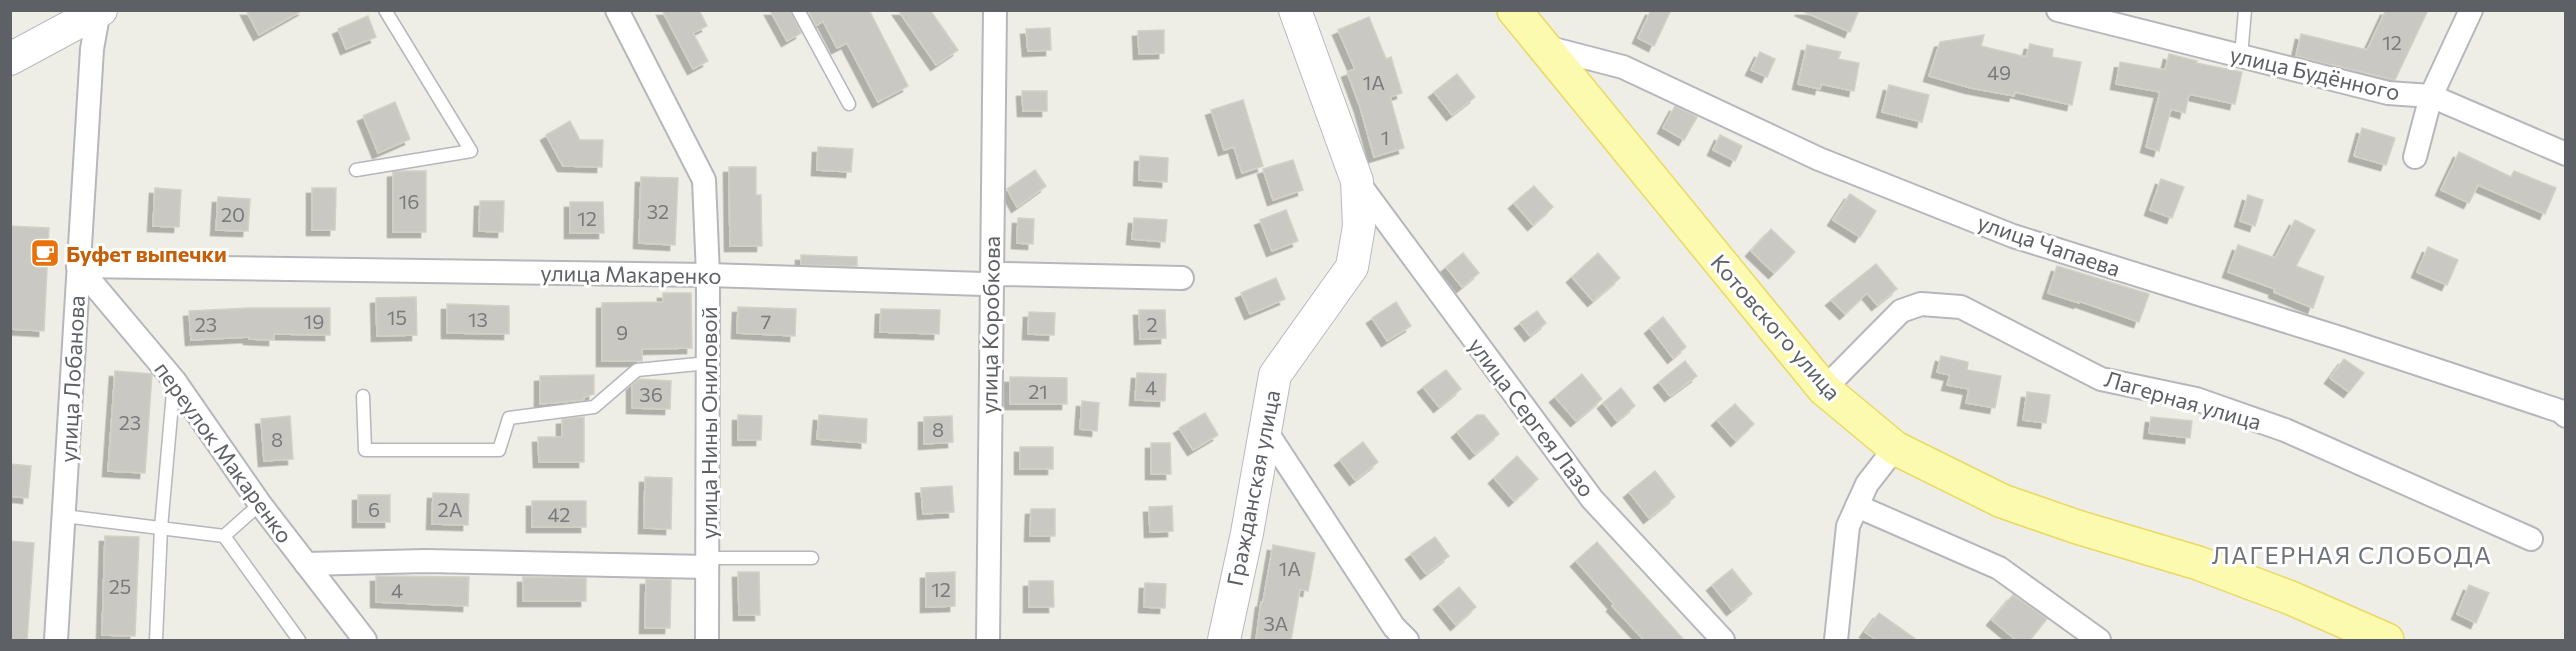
<svg xmlns="http://www.w3.org/2000/svg" width="2576" height="651" font-family="Commissioner,sans-serif">
	<style>
		.building { fill: #cac8c2; stroke: #d3d1c4; stroke-width: 1.5; filter: url(#shadow) }
		.lines { fill: none; stroke-linecap: round; stroke-linejoin: round }
		.lane-casing { stroke: #b6b7bc; stroke-width: 15 }
		.street-casing { stroke: #b6b7bc; stroke-width: 26 }
		.secondary-casing { stroke: #b7b9bf; stroke-width: 34 }
		.primary-casing { stroke: #ead963; stroke-width: 36 }
		.lane { stroke: #fff; stroke-width: 12 }
		.street { stroke: #fff; stroke-width: 22 }
		.secondary { stroke: #fff; stroke-width: 32 }
		.primary { stroke: #fbfaae; stroke-width: 33 }
		.labels { text-anchor: middle; dominant-baseline: central; stroke-width: 6; stroke-linejoin: round; paint-order: stroke }
		.number-label { font-size: 20px; fill: #787a7c }
		.street-label { font-size: 22px; fill: #5d6065; stroke: #fff }
		.food-label { font-size: 22px; font-weight: bold; fill: #c56008; stroke: #fff; text-anchor: start }
		.neighbourhood-label { font-size: 24px; letter-spacing: 1.5px; fill: #6e7177; stroke: #fff }
	</style>
	<defs>
		<filter id="shadow"><feDropShadow dx="-5.5" dy="5.5" stdDeviation="0" flood-color="#0004"/></filter>
	</defs>
	<rect width="100%" height="100%" fill="#efeee6"/>
	<g class="building">
		<path d="M246,10H303L259,35Z"/>
		<path d="M662,10H699L707,26L693,33L708,61L693,69Z"/>
		<path d="M770,10H790L801,33L787,41Z"/>
		<path d="M808,10H869L908,86L878,102L847,43L837,48L823,21L816,26Z"/>
		<path d="M898,10H930L958,50L936,65Z"/>
		<path d="M1651,10H1671L1654,46L1638,38Z"/>
		<path d="M1800,10H1859L1850,32Z"/>
		<path d="M2386,10H2428L2395,80L2296,56L2301,34L2367,50Z"/>
		<path d="M368,16L376,37L346,49L338,29Z"/>
		<path d="M1369,17L1386,59L1391,57L1402,93L1390,97L1404,148L1374,157L1360,107L1347,72L1355,69L1338,30Z"/>
		<path d="M1050,28L1051,50L1028,51L1026,29Z"/>
		<path d="M1164,30V53L1139,54L1138,31Z"/>
		<path d="M1984,35L1981,46L2026,57L2030,44L2053,49L2052,57L2081,62L2072,105L2015,92L2014,96L1971,88L1929,76L1940,42Z"/>
		<path d="M1807,45L1841,52L1838,59L1859,63L1854,91L1821,84L1820,89L1798,84Z"/>
		<path d="M1760,52L1775,59L1767,77L1751,70Z"/>
		<path d="M2169,54L2197,61L2196,63L2242,72L2235,104L2189,94L2185,113L2171,109L2159,151L2146,147L2160,92L2116,84L2120,62L2165,70Z"/>
		<path d="M1457,74L1475,97L1452,115L1434,92Z"/>
		<path d="M1889,85L1929,95L1922,122L1882,112Z"/>
		<path d="M1022,91H1047V111H1023Z"/>
		<path d="M1243,100L1263,166L1242,173L1234,147L1224,150L1211,110Z"/>
		<path d="M395,102L410,139L378,153L363,116Z"/>
		<path d="M1675,106L1697,117L1684,140L1663,128Z"/>
		<path d="M570,121L580,140H603L602,167L563,166L546,135Z"/>
		<path d="M2362,128L2395,138L2386,165L2354,156Z"/>
		<path d="M1720,135L1742,146L1735,161L1713,150Z"/>
		<path d="M818,147L853,149L851,172L817,170Z"/>
		<path d="M2459,152L2511,177L2514,171L2556,188L2545,214L2478,185L2469,203L2441,190Z"/>
		<path d="M1140,156L1168,158L1167,182L1139,180Z"/>
		<path d="M1293,160L1303,190L1273,200L1263,169Z"/>
		<path d="M729,167H756V195H761L762,246H730Z"/>
		<path d="M1035,170L1046,186L1017,207L1007,189Z"/>
		<path d="M401,171H426V232H393V172Z"/>
		<path d="M641,177L678,178L675,245L639,243Z"/>
		<path d="M2161,179L2184,187L2172,218L2150,210Z"/>
		<path d="M1534,186L1553,207L1533,225L1514,203Z"/>
		<path d="M155,188L181,190L179,227L153,226Z"/>
		<path d="M312,188H336L335,230H312Z"/>
		<path d="M1850,194L1876,211L1860,237L1833,220Z"/>
		<path d="M2248,195L2263,200L2255,226L2240,221Z"/>
		<path d="M218,197L250,199L248,231L216,230Z"/>
		<path d="M480,201H504L503,232L479,231Z"/>
		<path d="M570,202H603L604,233H570Z"/>
		<path d="M1286,210L1298,241L1272,251L1260,220Z"/>
		<path d="M1018,218L1034,219L1033,244L1017,243Z"/>
		<path d="M1134,218L1167,220L1165,242L1132,239Z"/>
		<path d="M2295,220L2315,230L2296,266L2324,277L2313,308L2274,292L2275,289L2228,272L2238,245L2275,258Z"/>
		<path d="M10,226L49,228L44,331L10,329Z"/>
		<path d="M1771,229L1795,252L1774,273L1751,251Z"/>
		<path d="M2428,247L2458,260L2447,285L2417,272Z"/>
		<path d="M1463,253L1479,273L1462,287L1446,267Z"/>
		<path d="M1598,253L1620,278L1593,301L1572,277Z"/>
		<path d="M801,255L857,257V266L801,265Z"/>
		<path d="M1876,264L1897,289L1877,305L1867,293L1845,314L1831,300Z"/>
		<path d="M2057,266L2149,294L2139,322L2079,301V303L2048,293Z"/>
		<path d="M1276,278L1285,299L1250,314L1241,293Z"/>
		<path d="M663,293H691L692,348L642,349V361H602V303L663,302Z"/>
		<path d="M416,297L417,335L377,336L376,298Z"/>
		<path d="M1396,302L1411,326L1387,341L1372,318Z"/>
		<path d="M447,304L509,306V334L447,333Z"/>
		<path d="M738,307L796,309L795,336L737,333Z"/>
		<path d="M249,308H330V335L274,334V340L249,339V337L191,340L189,311Z"/>
		<path d="M881,309L940,310L939,334L880,332Z"/>
		<path d="M1139,310H1165L1166,338L1140,339Z"/>
		<path d="M1537,311L1546,323L1530,336L1520,323Z"/>
		<path d="M1029,312L1055,313L1054,335L1028,334Z"/>
		<path d="M1663,317L1686,347L1673,358L1650,328Z"/>
		<path d="M1941,356L1968,362L1967,370L2001,376L1995,408L1966,403L1969,389L1947,385L1950,375L1937,372Z"/>
		<path d="M2344,359L2364,373L2349,392L2330,378Z"/>
		<path d="M1685,361L1697,376L1670,396L1659,382Z"/>
		<path d="M1446,370L1461,389L1439,407L1423,387Z"/>
		<path d="M115,371L152,374L145,473L108,471Z"/>
		<path d="M1137,373L1166,374L1165,401L1135,400Z"/>
		<path d="M1582,374L1602,399L1576,421L1555,397Z"/>
		<path d="M594,375V394L584,397V400L540,404V376Z"/>
		<path d="M1010,377L1067,378V404H1010Z"/>
		<path d="M639,379L671,381L670,409L632,408V385Z"/>
		<path d="M1621,388L1635,406L1617,421L1603,403Z"/>
		<path d="M2027,392L2050,395L2046,423L2023,420Z"/>
		<path d="M1082,401L1099,403L1097,431L1080,429Z"/>
		<path d="M1735,404L1754,424L1736,441L1717,420Z"/>
		<path d="M1205,413L1218,435L1193,450L1179,428Z"/>
		<path d="M738,415L762,416L761,440H738Z"/>
		<path d="M819,415L867,419L866,443L817,439Z"/>
		<path d="M1477,415H1484L1499,434L1475,454L1457,432Z"/>
		<path d="M290,416L293,459L264,461L261,419Z"/>
		<path d="M952,416L953,442L924,444V417Z"/>
		<path d="M584,417V462H539L538,437H562V419Z"/>
		<path d="M2151,417L2192,421L2190,438L2149,433Z"/>
		<path d="M1363,442L1378,462L1355,480L1340,460Z"/>
		<path d="M1151,443H1170L1171,474H1151Z"/>
		<rect x="1020" y="447" width="33" height="22"/>
		<path d="M1517,456L1538,479L1514,501L1494,478Z"/>
		<path d="M10,464L31,466L28,498L10,496Z"/>
		<path d="M1655,471L1675,497L1649,518L1629,492Z"/>
		<path d="M645,477L672,478L671,529L644,528Z"/>
		<path d="M952,486L954,512L923,514L921,488Z"/>
		<path d="M433,493L469,494L468,525L432,524Z"/>
		<rect x="358" y="495" width="32" height="27"/>
		<rect x="532" y="501" width="54" height="26"/>
		<path d="M1172,506L1173,531L1150,532L1149,507Z"/>
		<path d="M1031,509H1055V536H1030Z"/>
		<path d="M105,536L139,537L135,636L102,635Z"/>
		<path d="M1435,537L1449,556L1426,574L1411,554Z"/>
		<path d="M10,541L34,543L27,640H10Z"/>
		<path d="M1597,542L1618,566L1684,640H1644L1612,606L1614,604L1576,561Z"/>
		<path d="M1273,545L1315,553L1308,591L1300,589L1291,640H1256L1261,602H1263Z"/>
		<path d="M1732,569L1752,594L1732,610L1712,585Z"/>
		<path d="M738,572H759L760,615H739Z"/>
		<path d="M955,572V606L926,607V573Z"/>
		<path d="M376,576L469,577L468,606L376,602Z"/>
		<path d="M523,577L586,578V601H523Z"/>
		<path d="M646,579L671,580L670,628H645Z"/>
		<path d="M1029,581H1053L1054,607H1029Z"/>
		<path d="M1145,583L1166,584L1165,608L1144,607Z"/>
		<path d="M2469,585L2489,593L2476,623L2457,614Z"/>
		<path d="M1459,587L1476,607L1456,625L1439,604Z"/>
		<path d="M2013,595L2047,619L2030,640H2016L1992,620Z"/>
		<path d="M1879,613L1917,640H1877L1865,632Z"/>
	</g>
	<g class="lines">
		<g class="lane-casing">
			<g id="lane">
				<path d="M798,10L849,104"/>
				<path d="M2241,56L2245,10"/>
				<path d="M356,170L471,151L385,10"/>
				<path d="M363,396L365,450H499L509,418L594,407L637,370L708,363"/>
				<path d="M64,516L224,536L260,504"/>
				<path d="M224,536L299,640"/>
				<path d="M708,558H812"/>
				<path d="M156,640L161,528L174,381"/>
			</g>
		</g>
		<g class="street-casing">
			<g id="street">
				<path d="M617,10L704,180L708,275L707,640"/>
				<path d="M2058,10L2388,93L2431,96L2566,154"/>
				<path d="M1542,46L1623,67L1819,159L2013,236L2340,338L2560,411L2566,416"/>
				<path d="M2415,157L2431,96L2471,10"/>
				<path d="M1357,181L1592,499L1723,640"/>
				<path d="M78,266L708,275L983,284L1002,274L1182,278"/>
				<path d="M78,266L174,380L260,504L365,640"/>
				<path d="M1824,389L1901,311L1921,304L1961,307L2101,379L2196,399L2285,430L2531,539"/>
				<path d="M1264,428L1394,627L1407,640"/>
				<path d="M1857,506L1999,568L2099,640"/>
				<path d="M306,564L426,561L707,567"/>
				<path d="M56,640L92,49L99,10"/>
				<path d="M988,640L995,10"/>
				<path d="M1836,640L1848,526L1867,484L1895,448"/>
			</g>
		</g>
		<g class="secondary-casing">
			<g id="secondary">
				<path d="M10,59L101,10"/>
				<path d="M1224,640L1247,533L1275,375L1352,267L1359,226L1357,181L1295,10"/>
			</g>
		</g>
		<g class="primary-casing">
			<path id="primary" d="M1514,10L1824,389L1895,448L2002,501L2077,527L2198,563L2291,598L2387,640"/>
		</g>
		<use href="#lane" class="lane"/>
		<use href="#street" class="street"/>
		<use href="#secondary" class="secondary"/>
		<use href="#primary" class="primary"/>
	</g>
	<defs>
		<g id="cafe-square" transform="scale(1.5)"><rect x="-9" y="-9" width="18" height="18" rx="4" fill="#e8710a" stroke="#fff"/><path d="M-5.5-4.5H6V0H3Q3 3.5 0 3.5H-2.5Q-5.5 3.5-5.5 0ZM3-3.2v2h1.7v-2ZM-6 4.5H4V6H-6Z" fill="#fff"/></g>
	</defs>
	<g fill-rule="evenodd">
		<use href="#cafe-square" x="45" y="253"/>
	</g>
	<g class="labels">
		<g class="number-label">
			<text x="2392" y="42">12</text>
			<text x="1999" y="72">49</text>
			<text x="1374" y="82">1А</text>
			<text x="1385" y="137">1</text>
			<text x="409" y="201">16</text>
			<text x="658" y="211">32</text>
			<text x="233" y="214">20</text>
			<text x="587" y="218">12</text>
			<text x="397" y="317">15</text>
			<text x="478" y="319">13</text>
			<text x="314" y="321">19</text>
			<text x="766" y="321">7</text>
			<text x="206" y="324">23</text>
			<text x="1152" y="324">2</text>
			<text x="622" y="332">9</text>
			<text x="1151" y="387">4</text>
			<text x="1038" y="391">21</text>
			<text x="651" y="394">36</text>
			<text x="130" y="422">23</text>
			<text x="938" y="429">8</text>
			<text x="277" y="439">8</text>
			<text x="374" y="509">6</text>
			<text x="450" y="509">2А</text>
			<text x="559" y="514">42</text>
			<text x="1290" y="568">1А</text>
			<text x="120" y="586">25</text>
			<text x="941" y="589">12</text>
			<text x="397" y="590">4</text>
			<text x="1276" y="623">3А</text>
		</g>
		<g class="street-label">
			<text transform="translate(2315 73) rotate(13)">улица Будённого</text>
			<text transform="translate(2049 245) rotate(19)">улица Чапаева</text>
			<text transform="translate(631 274) rotate(1)">улица Макаренко</text>
			<text transform="translate(990 325) rotate(-89)">улица Коробкова</text>
			<text transform="translate(1776 327) rotate(49)">Котовского улица</text>
			<text transform="translate(72 379) rotate(-87)">улица Лобанова</text>
			<text transform="translate(2183 400) rotate(16)">Лагерная улица</text>
			<text transform="translate(1532 417) rotate(53)">улица Сергея Лазо</text>
			<text transform="translate(708 423) rotate(-90)">улица Нины Ониловой</text>
			<text transform="translate(224 452) rotate(54)">переулок Макаренко</text>
			<text transform="translate(1253 488) rotate(-79)">Гражданская улица</text>
		</g>
		<g class="food-label">
			<text x="66" y="253">Буфет выпечки</text>
		</g>
		<g class="neighbourhood-label">
			<text x="2352" y="554">ЛАГЕРНАЯ СЛОБОДА</text>
		</g>
	</g>
	<rect width="2576" height="651" fill="none" stroke="#5d6065" stroke-width="24"/>
</svg>
